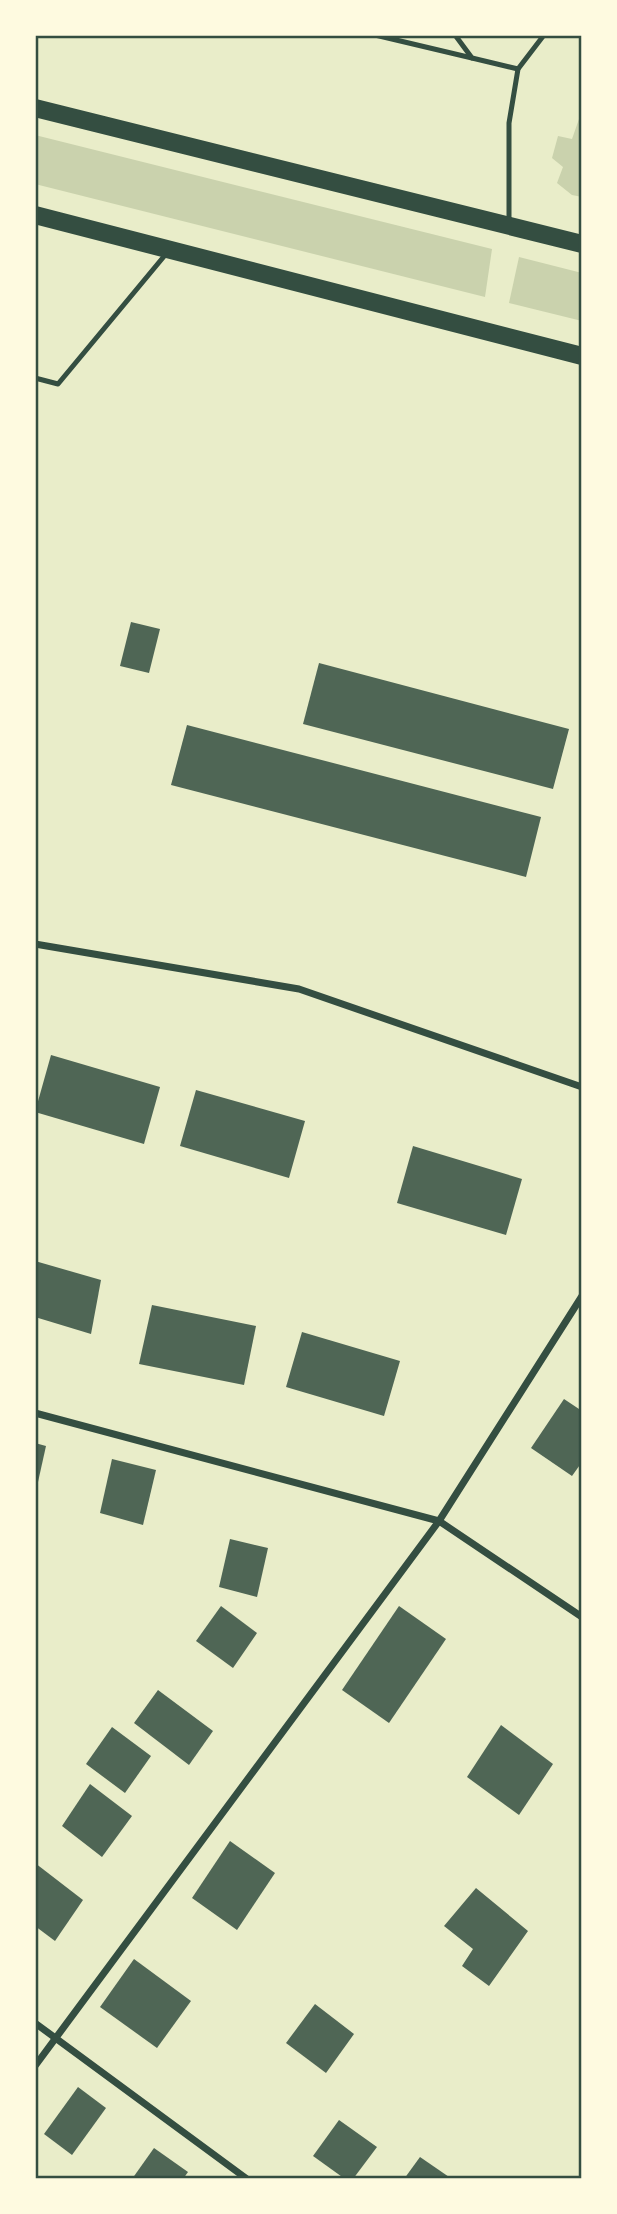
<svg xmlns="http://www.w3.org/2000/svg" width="617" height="2214" font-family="Barlow,sans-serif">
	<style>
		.green { fill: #cad2ad }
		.building { fill: #4f6655 }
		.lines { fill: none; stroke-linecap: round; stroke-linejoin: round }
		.service { stroke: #344e41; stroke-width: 5 }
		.minor { stroke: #344e41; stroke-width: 7 }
		.primary { stroke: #344e41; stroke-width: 18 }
		.neatline { fill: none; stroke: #344e41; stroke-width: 2.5 }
	</style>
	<rect width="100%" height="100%" fill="#e9edc9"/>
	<g class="green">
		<path d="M579,119L582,120V197L572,195L557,183L563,167L552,158L558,136L572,139Z"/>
		<path d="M35,135L492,249L485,297L35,184Z"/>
		<path d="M519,257L582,273V321L509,303Z"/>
	</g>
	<g class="building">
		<path d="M131,622L160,629L149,673L120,666Z"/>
		<path d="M319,663L569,729L553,789L303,724Z"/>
		<path d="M187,725L541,817L526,877L171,785Z"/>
		<path d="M51,1055L160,1087L144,1144L35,1112Z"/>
		<path d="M196,1090L305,1121L289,1178L180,1146Z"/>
		<path d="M413,1146L522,1179L506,1235L397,1203Z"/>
		<path d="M35,1261L101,1280L91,1334L35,1317Z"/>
		<path d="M152,1305L256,1326L244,1385L139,1364Z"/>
		<path d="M302,1332L400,1361L384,1416L286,1387Z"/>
		<path d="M564,1399L582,1411V1462L572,1476L531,1448Z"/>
		<path d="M35,1443L46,1446L36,1491L35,1490Z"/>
		<path d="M112,1459L156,1470L143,1525L100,1513Z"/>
		<path d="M230,1539L268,1548L257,1597L219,1587Z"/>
		<path d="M221,1606L257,1633L233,1668L196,1641Z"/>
		<path d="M399,1606L446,1639L389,1723L342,1690Z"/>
		<path d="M158,1690L213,1731L189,1765L134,1723Z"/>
		<path d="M501,1725L553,1764L519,1815L467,1777Z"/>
		<path d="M112,1727L151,1756L125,1793L86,1764Z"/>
		<path d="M90,1784L132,1816L102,1857L62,1826Z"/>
		<path d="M230,1841L275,1873L237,1930L192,1898Z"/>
		<path d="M35,1863L83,1900L55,1941L35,1926Z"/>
		<path d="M476,1888L528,1931L489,1986L462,1966L473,1949L444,1926Z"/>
		<path d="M134,1959L191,2001L157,2048L100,2007Z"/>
		<path d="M315,2004L354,2034L326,2073L286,2043Z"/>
		<path d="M78,2087L106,2108L72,2155L44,2134Z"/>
		<path d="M339,2120L377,2147L353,2179H345L313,2156Z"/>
		<path d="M154,2148L188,2172L183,2179H132Z"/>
		<path d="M420,2157L452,2179H404Z"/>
	</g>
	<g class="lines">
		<g class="service">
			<path d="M375,35L472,58"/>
			<path d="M455,35L472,58L518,69"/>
			<path d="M509,222V123L518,69L544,35"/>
			<path d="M35,378L58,384L166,254"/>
		</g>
		<g class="minor">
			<path d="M35,944L299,989L582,1087"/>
			<path d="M35,1413L439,1521L582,1617"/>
			<path d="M35,2023L247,2179"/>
			<path d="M35,2066L439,1521L582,1296"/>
		</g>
		<g class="primary">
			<path d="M35,108L582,244"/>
			<path d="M35,215L582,356"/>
		</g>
	</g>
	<rect width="617" height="2214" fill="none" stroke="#fefae0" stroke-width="74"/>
	<rect x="37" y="37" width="543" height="2140" class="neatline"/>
</svg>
